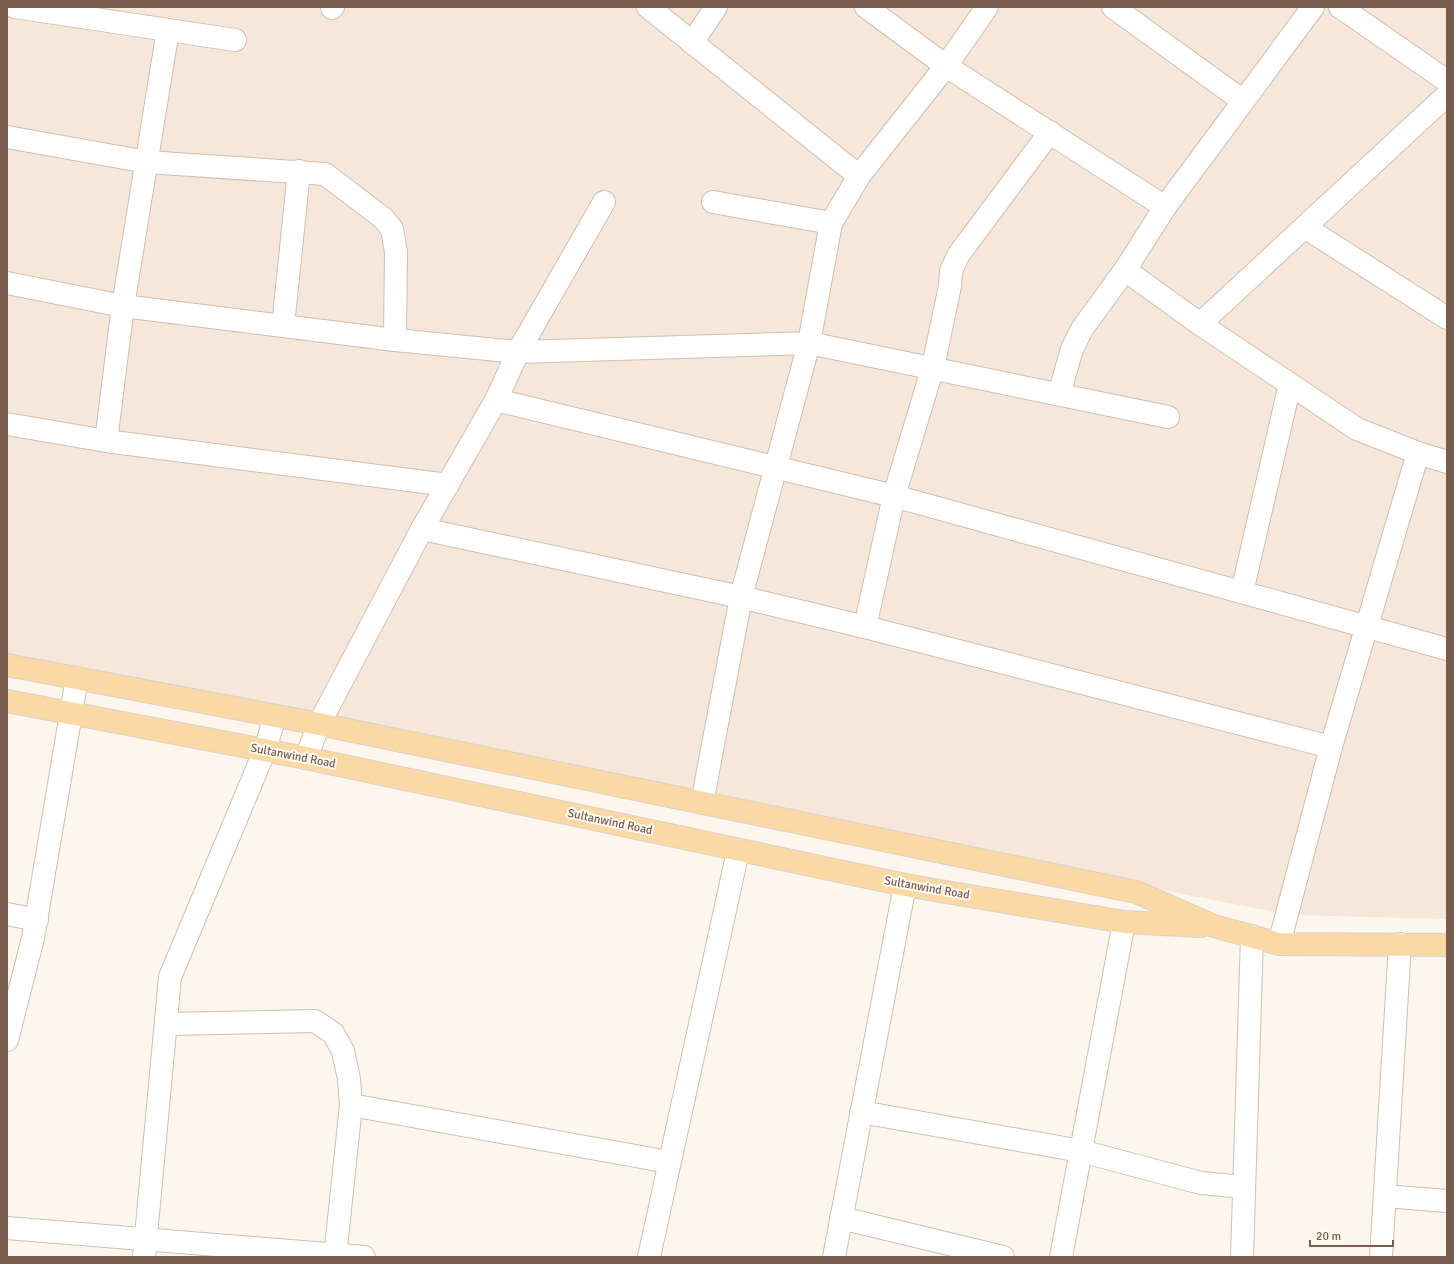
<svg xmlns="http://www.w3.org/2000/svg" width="1454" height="1264" font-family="Signika,sans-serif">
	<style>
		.residential { fill: #f5e8da }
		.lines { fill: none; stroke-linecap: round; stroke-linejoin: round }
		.minor-casing { stroke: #d1beb0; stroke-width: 24 }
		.major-casing { stroke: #dad1cd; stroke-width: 24 }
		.minor { stroke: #fff; stroke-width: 22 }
		.major { stroke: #fbd9a5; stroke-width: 22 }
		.labels { text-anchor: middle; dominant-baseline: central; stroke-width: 4; stroke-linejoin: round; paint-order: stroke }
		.street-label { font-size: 12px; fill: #7a5c4d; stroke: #fffaf3 }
	</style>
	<rect width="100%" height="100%" fill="#fdf6ec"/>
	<path class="residential" d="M7,7H1447V919L1290,915L7,663Z"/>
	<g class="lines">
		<g class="minor-casing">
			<g id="minor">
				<path d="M15,7L235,40"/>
				<path d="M648,7L859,176"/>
				<path d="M866,7L946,66L1165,207"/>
				<path d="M1113,7L1243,101"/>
				<path d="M1340,7L1447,81"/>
				<path d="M332,8L333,7"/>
				<path d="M692,43L716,7"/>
				<path d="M7,137L147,162L325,174L383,218L392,229L396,252L395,340"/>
				<path d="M713,202L831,223"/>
				<path d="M1306,228L1447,318"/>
				<path d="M7,283L123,306L395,340L518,352L809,343L831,223L859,176L946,66L987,7"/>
				<path d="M1200,324L1447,95"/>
				<path d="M283,326L299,171"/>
				<path d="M1059,394L1072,349L1082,329L1125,270"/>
				<path d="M496,400L894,496L1447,649"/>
				<path d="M7,424L106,441L448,485"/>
				<path d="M106,441L123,306L168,30"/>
				<path d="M1418,453L1447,462"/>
				<path d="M422,529L741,597L865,627L1331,747"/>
				<path d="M1242,592L1290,384"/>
				<path d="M865,627L894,496L933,367L950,286L951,271L959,254L1050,132"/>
				<path d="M306,758L319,724L422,529L496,400L518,352L604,202"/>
				<path d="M702,803L741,597L809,343L1168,417"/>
				<path d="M7,914L37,920"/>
				<path d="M1279,944L1331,747L1418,453L1357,429L1200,324L1125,270L1165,207L1313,7"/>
				<path d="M166,1024L315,1021L333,1033L343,1051L349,1079L351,1105L335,1257"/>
				<path d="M7,1040L33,938L77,678"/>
				<path d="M351,1105L669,1162"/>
				<path d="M861,1112L1081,1151L1201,1183L1244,1187"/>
				<path d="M1385,1196L1447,1201"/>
				<path d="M841,1218L1003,1257"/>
				<path d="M7,1228L364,1257"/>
				<path d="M144,1257L170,977L265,750L275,716"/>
				<path d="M649,1257L738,851"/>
				<path d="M834,1257L905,885"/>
				<path d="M1061,1257L1124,922"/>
				<path d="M1242,1257L1252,936"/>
				<path d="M1381,1257L1400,944"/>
			</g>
		</g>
		<g class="major-casing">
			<g id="major">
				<path d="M7,665L319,724L1136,892L1214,926L1279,944L1447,945"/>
				<path d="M7,701L306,758L905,885L1124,922L1201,926"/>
			</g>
		</g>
		<use href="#minor" class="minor"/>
		<use href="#major" class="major"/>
	</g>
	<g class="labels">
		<g class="street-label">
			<text transform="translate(293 756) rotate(11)">Sultanwind Road</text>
			<text transform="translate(610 822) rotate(12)">Sultanwind Road</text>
			<text transform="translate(927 888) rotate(10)">Sultanwind Road</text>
		</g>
	</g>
	<rect width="1454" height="1264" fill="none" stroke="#7a5c4d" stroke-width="16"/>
	<path d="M1310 1240v6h83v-6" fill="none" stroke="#7a5c4d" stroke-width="2"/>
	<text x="1316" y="1240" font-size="12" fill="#7a5c4d" stroke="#fffaf3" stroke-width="3" paint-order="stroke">20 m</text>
</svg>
